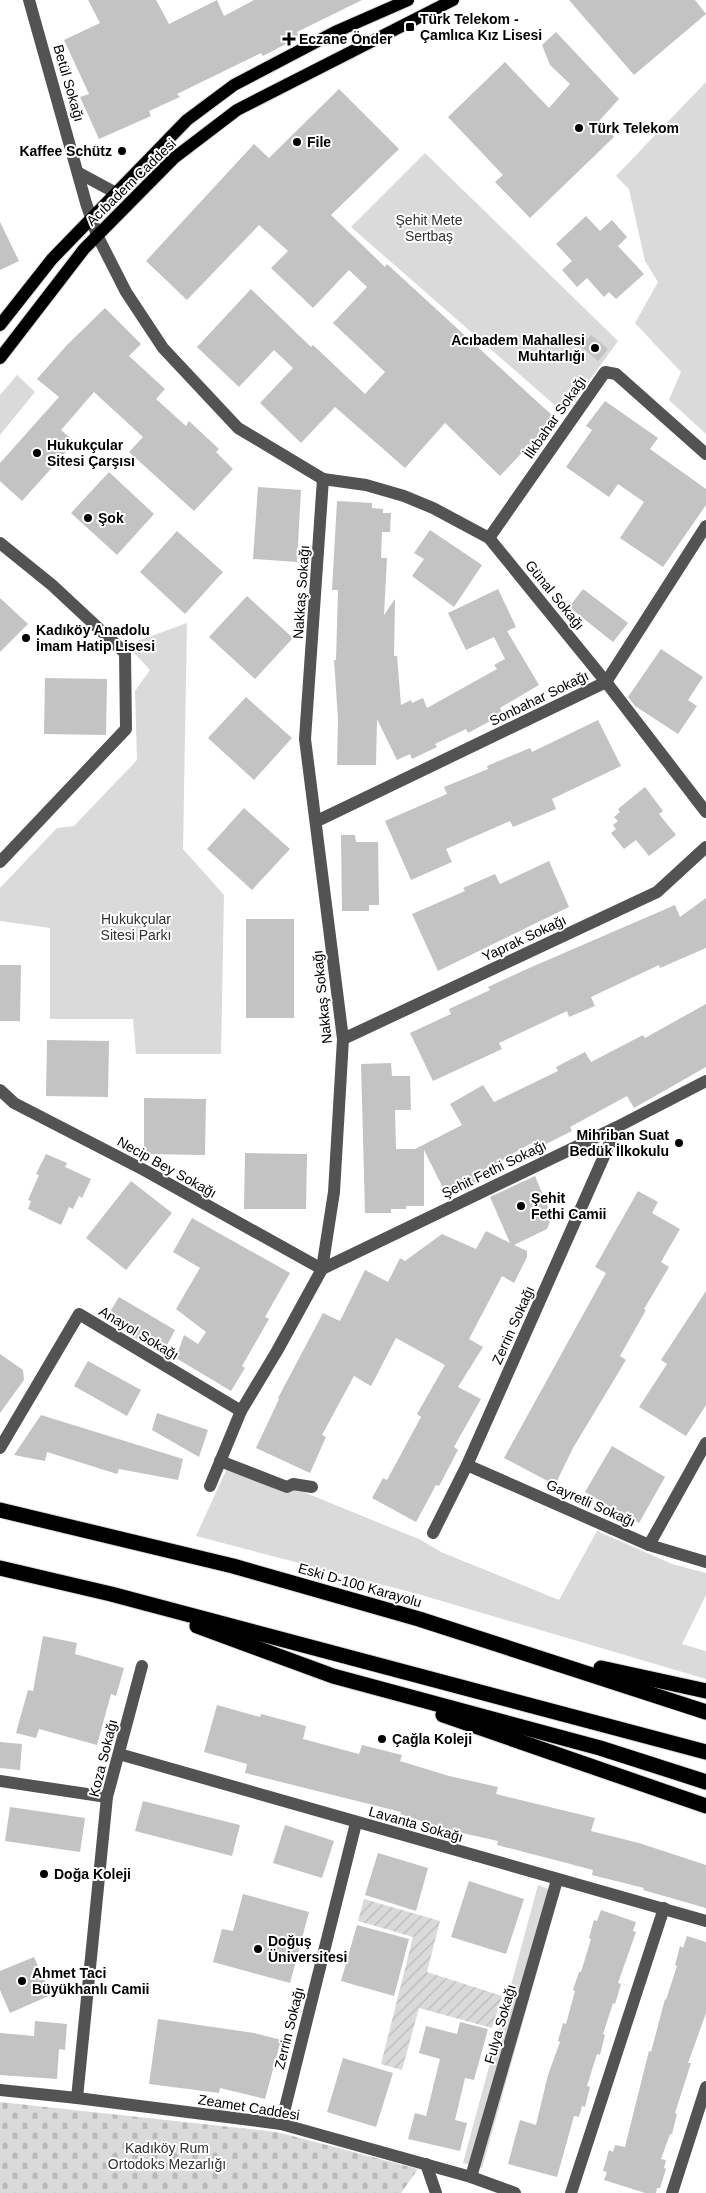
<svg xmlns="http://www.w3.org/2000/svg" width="706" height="2193" font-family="Helvetica,sans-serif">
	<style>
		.green { fill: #dadada }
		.cemetery { fill: url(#cemetery-stones) }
		.garden { fill: url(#garden-furrows) }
		.building { fill: #c3c3c3 }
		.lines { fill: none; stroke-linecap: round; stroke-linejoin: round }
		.major-casing { stroke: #dbdbdb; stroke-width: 14 }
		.highway-casing { stroke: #dbdbdb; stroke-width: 17 }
		.minor { stroke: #535353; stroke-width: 12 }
		.major { stroke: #000; stroke-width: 12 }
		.highway { stroke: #000; stroke-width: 15 }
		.poi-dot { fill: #000; stroke: #fff; stroke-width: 2 }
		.labels { text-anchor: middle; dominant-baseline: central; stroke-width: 4; stroke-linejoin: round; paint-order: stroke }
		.poi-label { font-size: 14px; font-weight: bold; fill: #000; stroke: #fff; text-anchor: start }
		.street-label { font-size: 14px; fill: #000; stroke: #fff }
		.park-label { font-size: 14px; fill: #313131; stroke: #fff }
	</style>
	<defs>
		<pattern id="cemetery-stones" width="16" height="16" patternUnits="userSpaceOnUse" patternTransform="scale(1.25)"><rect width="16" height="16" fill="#dadada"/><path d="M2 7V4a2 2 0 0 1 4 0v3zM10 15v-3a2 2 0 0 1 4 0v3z" fill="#b9b9b9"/></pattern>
		<pattern id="garden-furrows" width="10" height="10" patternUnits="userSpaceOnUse" patternTransform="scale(1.25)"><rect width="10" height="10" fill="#dadada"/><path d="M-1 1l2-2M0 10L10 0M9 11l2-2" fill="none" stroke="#b9b9b9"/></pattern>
	</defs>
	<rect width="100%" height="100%" fill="#fff"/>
	<g class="green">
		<path d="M706,82V434L669,400L681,372L635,323L658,282L645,261L629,189L616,176Z"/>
		<path d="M425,153L618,341L565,414L351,227Z"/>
		<path d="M17,375L35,392L0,435V395Z"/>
		<path d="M187,623L183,849L224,895L221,1054H136L133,1019H50V928L0,921V888L57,828L74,826L137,760L135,691L150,670L127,645Z"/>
		<path d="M230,1462L421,1540L441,1552L559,1600L597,1531L672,1564L706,1573V1595L682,1644L706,1651V1679L418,1594L196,1536Z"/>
		<path d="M538,1885L559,1893L482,2168L463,2163Z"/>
	</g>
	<path class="cemetery" d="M0,2102L277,2132L418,2169L401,2193H0Z"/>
	<path class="garden" d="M364,1899L440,1921L427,1972L502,1996L492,2028L419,2008L402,2070L381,2064L413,1937L358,1921Z"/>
	<g class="building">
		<path d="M88,0H156L169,24L217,0L224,16L254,0H362L297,32L299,37L263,56L261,53L177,94L180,97L149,111L151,116L99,139L80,97L89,94L64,40L100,23Z"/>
		<path d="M569,0H695L706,14L634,75Z"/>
		<path d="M556,32L619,99L599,121L614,137L530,218L495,182L503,175L448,117L505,62L549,108L570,84L550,65L542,45Z"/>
		<path d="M339,89L399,149L331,215L385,267L387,264L555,418L500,476L445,423L405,468L335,407L301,443L260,403L293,368L274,350L239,387L197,347L251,289L311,347L313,345L365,394L385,372L333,323L367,287L349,270L313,308L271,268L288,251L259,225L187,300L146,261L254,144L269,158Z"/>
		<path d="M586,216L600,231L612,220L627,237L618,246L644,274L616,299L609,292L604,297L587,278L577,287L562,270L572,261L556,244Z"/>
		<path d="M0,222L19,261L0,270Z"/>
		<path d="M105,308L141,344L129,356L165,389L156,399L186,426L189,421L219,449L216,452L233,469L194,511L129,452L143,437L94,392L61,430L75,442L22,501L0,481V463L59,397L37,379L67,345Z"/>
		<path d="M591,335L608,349L598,361L581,346Z"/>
		<path d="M605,401L658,438L650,449L706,489V505L663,567L620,538L644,502L618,484L609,497L566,467L592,430L586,426Z"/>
		<path d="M109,472L154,514L117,555L71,513Z"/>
		<path d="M258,487L301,490L297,562L253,559Z"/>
		<path d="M337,501L372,503V508L383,509V513H391L390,532H382L381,558H387L384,615L395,599L394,656H397L401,705L411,700L412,703L423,698L427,708L497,669L494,665L505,659L494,637L466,650L448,613L498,589L516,627L507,631L539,685L500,708L503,714L468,733L466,729L435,744L437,747L412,759L410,754L397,760L377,719L376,765H337L338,719L334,660H336L338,590H332Z"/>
		<path d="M430,530L482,565L454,607L412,576L424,559L414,553Z"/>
		<path d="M177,531L223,572L185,614L140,572Z"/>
		<path d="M583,589L628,623L613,642L569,607Z"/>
		<path d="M247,596L293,638L255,679L209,637Z"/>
		<path d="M0,598L28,624L0,652Z"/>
		<path d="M661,649L703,677L688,700L697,706L678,734L635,706L628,697Z"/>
		<path d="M45,678L107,679L106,735L44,734Z"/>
		<path d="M246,697L292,738L254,780L208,738Z"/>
		<path d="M598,720L621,766L552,799L556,809L513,827L510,821L446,849L452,862L411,880L385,821L447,794L444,787L488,769L487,766L530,748L532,752Z"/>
		<path d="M645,787L663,811L659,814L676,835L649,856L636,840L624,849L611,833L616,829L613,825L618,821L614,817L620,812L618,809Z"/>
		<path d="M244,808L290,849L252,890L207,849Z"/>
		<path d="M341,835H355L356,842H378L379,905H369V911H342Z"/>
		<path d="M549,861L569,907L438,971L412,914L465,891L463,888L495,874L500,884Z"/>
		<path d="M706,898V948L660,968L659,965L591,997L595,1006L569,1017L567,1011L499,1043L502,1049L433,1081L410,1033L451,1014L449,1009L490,990L488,987L527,969L675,905L680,917Z"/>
		<rect x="246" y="919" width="48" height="99"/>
		<path d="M0,965H21L20,1021H0Z"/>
		<path d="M706,1004V1067L634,1108L627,1096L570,1127L572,1131L538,1148L535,1141L476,1175L479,1180L447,1196L424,1150V1206H406V1209H391V1213H365L361,1064L391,1063L392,1076H410L411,1110H395L396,1149H415L462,1125L450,1104L483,1085L494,1102L558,1071L556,1067L585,1052L591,1062L643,1035L645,1038Z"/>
		<path d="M47,1040L109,1041L108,1097L46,1096Z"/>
		<path d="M144,1098L206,1099L205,1155L144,1154Z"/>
		<path d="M245,1153L307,1154L306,1209H244Z"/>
		<path d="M46,1154L67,1163L65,1167L91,1179L82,1198L79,1196L73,1209L69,1207L61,1225L28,1209L31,1201L28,1200L39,1175L36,1174Z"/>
		<path d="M535,1176L552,1217L547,1229L514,1245L527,1251V1257L514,1283L502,1276L469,1339L483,1347L458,1387L481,1399L454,1447L458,1450L439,1486L436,1485L416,1522L372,1498L383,1478L387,1480L421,1417L417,1414L445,1365L396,1338L371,1386L354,1376L322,1435L326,1437L310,1473L256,1448L279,1399L278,1398L323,1313L340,1321L365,1270L388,1282L400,1258L405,1261L442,1234L476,1249L486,1231L510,1243L490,1197Z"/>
		<path d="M131,1181L172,1213L126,1270L86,1238Z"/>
		<path d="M638,1191L658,1202L652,1213L680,1229L661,1262L669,1267L644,1309L646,1310L620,1356L626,1360L573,1448L555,1485L504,1458L606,1273L595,1267Z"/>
		<path d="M192,1218L290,1273L265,1317L269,1319L242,1366L245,1368L231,1391L176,1358L184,1335L198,1344L206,1332L176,1309L200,1268L173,1252Z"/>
		<path d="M706,1291V1405L686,1436L639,1407L667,1364L661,1360Z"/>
		<path d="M119,1297L175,1330L164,1351L161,1349L159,1352L105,1320Z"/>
		<path d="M0,1354L23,1370L24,1380L0,1413Z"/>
		<path d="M88,1361L141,1390L127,1416L74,1386Z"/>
		<path d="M157,1413L208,1430L199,1457L152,1430Z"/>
		<path d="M41,1415L183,1459L178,1480L119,1469L117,1474L47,1452L45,1461L14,1455Z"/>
		<path d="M612,1446L665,1477L639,1523L585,1492Z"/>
		<path d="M43,1636L77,1643L75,1654L124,1668L116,1696L111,1694L97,1745L39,1729L36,1738L16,1733L28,1690L33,1691Z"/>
		<path d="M217,1705L260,1717L261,1714L306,1726L303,1739L359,1754L362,1745L402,1755L400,1761L449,1776L498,1787L496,1794L595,1818L591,1831L639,1843L706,1865V1908L643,1890L644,1888L592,1875L593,1870L497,1845L498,1841L449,1830L400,1814L401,1812L245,1773L247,1764L204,1752Z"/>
		<path d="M0,1742L22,1744L20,1770L0,1768Z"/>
		<path d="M143,1801L240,1825L232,1856L135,1831Z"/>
		<path d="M10,1807L85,1818L80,1852L5,1841Z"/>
		<path d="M285,1825L334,1841L322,1878L273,1863Z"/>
		<path d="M378,1853L428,1868L416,1911L365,1895Z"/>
		<path d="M469,1881L524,1899L506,1954L451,1937Z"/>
		<path d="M243,1894L309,1912L290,1983L213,1962L222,1929L233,1931Z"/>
		<path d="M601,1910L636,1922L633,1931L636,1932L618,1983L621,1984L615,2004L613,2003L603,2034L605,2035L600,2055L597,2054L587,2086L590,2087L585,2107L582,2106L579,2117L574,2116L557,2177L508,2164L520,2120L536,2125L548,2075L560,2042L558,2041L563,2023L566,2024L575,1991L573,1990L579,1972H581L591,1939L589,1938L594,1920L597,1921Z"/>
		<path d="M357,1925L409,1939L394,1996L341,1981Z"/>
		<path d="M687,1936L706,1942V2013L688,2063H691L675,2113L677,2114L672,2134H670L661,2159L666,2160L664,2168L666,2169L660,2188H657L656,2193H645L604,2180L607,2172L603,2171L609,2150L613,2152L615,2145L625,2147L649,2051L651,2052L665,1999L666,2000L677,1966L675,1965L680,1946L683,1948Z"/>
		<path d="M34,1957L51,1995L10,2013L0,1990V1971Z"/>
		<path d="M158,2019L254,2033L281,2040L265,2099L220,2088L219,2093L149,2084Z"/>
		<path d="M35,2021L67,2024L65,2050L59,2049L57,2079L0,2075V2033L34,2036Z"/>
		<path d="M460,2022L488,2029L474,2080L465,2078L455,2120L467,2123L460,2151L408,2139L415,2113L426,2116L440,2059L419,2053L426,2026L457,2034Z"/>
		<path d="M343,2058L393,2073L376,2127L327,2112Z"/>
	</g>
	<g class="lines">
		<g class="major-casing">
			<g id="major">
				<path d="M0,325L52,259L187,120L234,85L335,32L408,0"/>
				<path d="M0,358L84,249L174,158L237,110L453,0"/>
			</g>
		</g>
		<g class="highway-casing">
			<g id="highway">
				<path d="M0,1510L233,1566L419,1619L706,1712"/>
				<path d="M0,1568L111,1594L706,1752"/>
				<path d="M197,1626L333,1676L600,1748L706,1782"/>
				<path d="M601,1668L706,1691"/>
				<path d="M443,1715L706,1806"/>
			</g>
		</g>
		<g class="minor">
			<path d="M29,0L86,203L97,235L126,292L163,348L238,428L323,479L366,485L404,496L433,508L489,538L606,682L706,812"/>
			<path d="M79,173L116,193"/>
			<path d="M489,538L605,372L616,374L706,454"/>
			<path d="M0,543L52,585L125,653L126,729L0,862"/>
			<path d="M317,821L606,682L706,526"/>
			<path d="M343,1039L657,892L706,847"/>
			<path d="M0,1090L14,1103L144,1170L322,1269L617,1127L706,1081"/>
			<path d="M0,1448L79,1314L241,1411"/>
			<path d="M220,1461L287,1487L293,1484L312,1487"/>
			<path d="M467,1465L649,1545L706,1562"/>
			<path d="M210,1486L241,1411L277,1351L322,1269L334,1192L343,1039L305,739L323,479"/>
			<path d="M433,1533L467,1465L617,1127"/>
			<path d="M649,1545L706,1443"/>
			<path d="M119,1754L706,1921"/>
			<path d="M0,1781L107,1797"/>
			<path d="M0,2090L77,2098L281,2124L471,2177L515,2193"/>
			<path d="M77,2098L107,1797L142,1666"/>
			<path d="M281,2124L356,1823"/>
			<path d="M426,2164L436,2193"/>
			<path d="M471,2177L557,1880"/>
			<path d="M571,2193L664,1908"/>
			<path d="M672,2193L706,2087"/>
		</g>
		<use href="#major" class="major"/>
		<use href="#highway" class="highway"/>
	</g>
	<g class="poi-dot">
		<rect x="405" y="22" width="10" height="10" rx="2.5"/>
		<path d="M286.5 31.5h5v5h5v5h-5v5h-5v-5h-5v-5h5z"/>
		<circle cx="579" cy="128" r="5"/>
		<circle cx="297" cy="142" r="5"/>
		<circle cx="122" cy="151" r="5"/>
		<circle cx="595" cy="348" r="5"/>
		<circle cx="37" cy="453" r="5"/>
		<circle cx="88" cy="518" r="5"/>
		<circle cx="26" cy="638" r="5"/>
		<circle cx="679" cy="1143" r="5"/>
		<circle cx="521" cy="1206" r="5"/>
		<circle cx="382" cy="1739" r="5"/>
		<circle cx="44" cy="1874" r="5"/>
		<circle cx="258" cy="1949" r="5"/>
		<circle cx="22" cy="1981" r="5"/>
	</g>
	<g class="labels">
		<g class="poi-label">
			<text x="420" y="19">Türk Telekom -<tspan x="420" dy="16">Çamlıca Kız Lisesi</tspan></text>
			<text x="299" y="39">Eczane Önder</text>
			<text x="589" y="128">Türk Telekom</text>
			<text x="307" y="142">File</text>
			<text x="112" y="151" text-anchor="end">Kaffee Schütz</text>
			<text x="585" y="340" text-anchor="end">Acıbadem Mahallesi<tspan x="585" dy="16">Muhtarlığı</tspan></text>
			<text x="47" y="445">Hukukçular<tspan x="47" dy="16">Sitesi Çarşısı</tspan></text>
			<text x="98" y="518">Şok</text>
			<text x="36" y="630">Kadıköy Anadolu<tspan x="36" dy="16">İmam Hatip Lisesi</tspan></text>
			<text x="669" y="1135" text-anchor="end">Mihriban Suat<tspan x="669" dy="16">Bedük İlkokulu</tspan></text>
			<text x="531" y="1198">Şehit<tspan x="531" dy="16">Fethi Camii</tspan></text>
			<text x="392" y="1739">Çağla Koleji</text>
			<text x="54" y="1874">Doğa Koleji</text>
			<text x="268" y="1941">Doğuş<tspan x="268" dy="16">Üniversitesi</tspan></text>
			<text x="32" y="1973">Ahmet Taci<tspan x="32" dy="16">Büyükhanlı Camii</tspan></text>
		</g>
		<g class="street-label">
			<text transform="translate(69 83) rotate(74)">Betül Sokağı</text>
			<text transform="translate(131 182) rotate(-44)">Acıbadem Caddesi</text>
			<text transform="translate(555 417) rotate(-55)">İlkbahar Sokağı</text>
			<text transform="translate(301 592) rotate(-86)">Nakkaş Sokağı</text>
			<text transform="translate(555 595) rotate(51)">Günal Sokağı</text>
			<text transform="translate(539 698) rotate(-26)">Sonbahar Sokağı</text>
			<text transform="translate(524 938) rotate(-25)">Yaprak Sokağı</text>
			<text transform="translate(322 997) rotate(-96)">Nakkaş Sokağı</text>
			<text transform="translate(167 1167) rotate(29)">Necip Bey Sokağı</text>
			<text transform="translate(494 1169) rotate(-26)">Şehit Fethi Sokağı</text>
			<text transform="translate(513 1325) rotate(-66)">Zerrin Sokağı</text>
			<text transform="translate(139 1333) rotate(31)">Anayol Sokağı</text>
			<text transform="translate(591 1503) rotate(24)">Gayretli Sokağı</text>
			<text transform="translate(360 1585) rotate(16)">Eski D-100 Karayolu</text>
			<text transform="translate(103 1758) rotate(-76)">Koza Sokağı</text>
			<text transform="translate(416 1824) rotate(16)">Lavanta Sokağı</text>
			<text transform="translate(500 2024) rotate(-74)">Fulya Sokağı</text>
			<text transform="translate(289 2028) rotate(-76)">Zerrin Sokağı</text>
			<text transform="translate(249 2107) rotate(9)">Zeamet Caddesi</text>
		</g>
		<g class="park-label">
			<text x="429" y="220">Şehit Mete<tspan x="429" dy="16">Sertbaş</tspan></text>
			<text x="136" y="919">Hukukçular<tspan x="136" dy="16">Sitesi Parkı</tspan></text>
			<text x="167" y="2148">Kadıköy Rum<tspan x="167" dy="16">Ortodoks Mezarlığı</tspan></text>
		</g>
	</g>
</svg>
